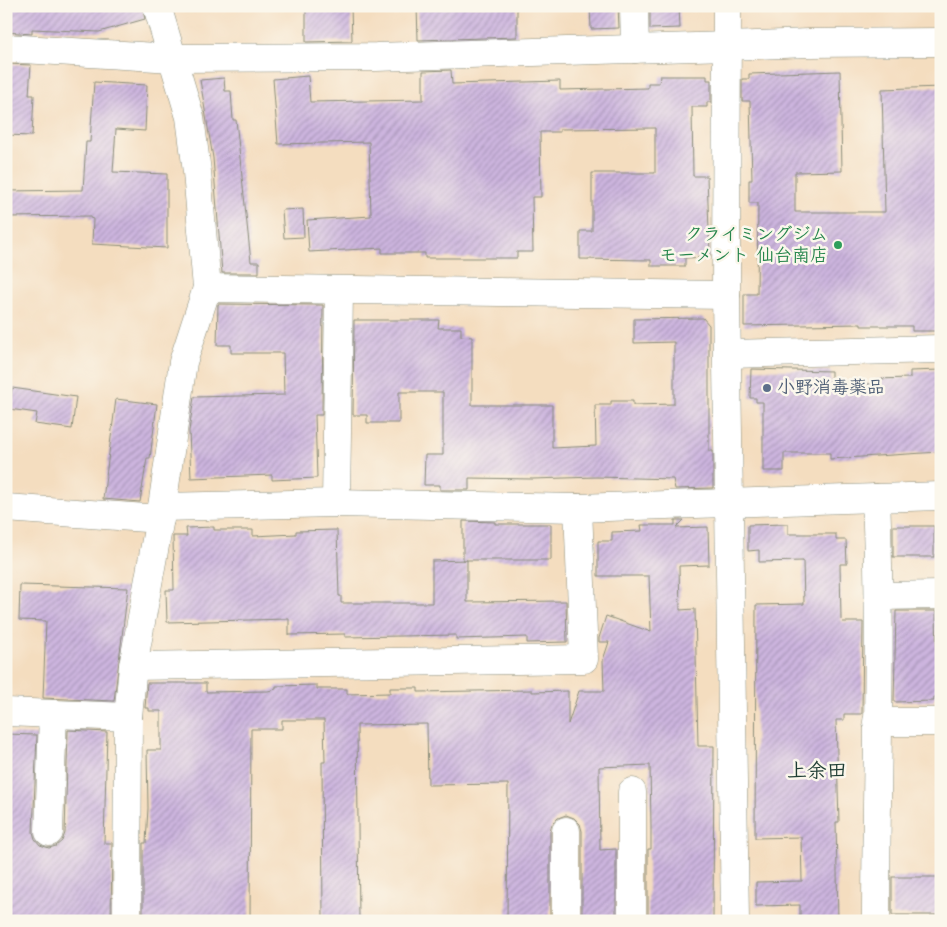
<svg xmlns="http://www.w3.org/2000/svg" width="947" height="927" font-family="Kalam,'Klee One',sans-serif">
	<style>
		.building { fill: url(#building-hatch) }
		.lines { fill: none; stroke-linecap: round; stroke-linejoin: round }
		.street-casing { stroke: #8a8d7a; stroke-width: 29 }
		.secondary-casing { stroke: #8a8d7a; stroke-width: 29 }
		.street { stroke: #fff; stroke-width: 28 }
		.secondary { stroke: #fff; stroke-width: 28 }
		.leisure-dot { fill: #2e9e5b; stroke: #fbf7ec; stroke-width: 2 }
		.service-dot { fill: #5c6f8a; stroke: #fbf7ec; stroke-width: 2 }
		.labels { text-anchor: middle; dominant-baseline: central; stroke-width: 5; stroke-linejoin: round; paint-order: stroke }
		.leisure-label { font-size: 18px; font-weight: bold; fill: #27864d; stroke: #fbf7ec; text-anchor: end }
		.service-label { font-size: 18px; font-weight: bold; fill: #4e5e75; stroke: #fbf7ec; text-anchor: start }
		.quarter-label { font-size: 20px; font-weight: bold; fill: #1f3d34; stroke: #fbf7ec }
	</style>
	<defs>
		<pattern id="building-hatch" width="6" height="6" patternUnits="userSpaceOnUse" patternTransform="scale(1.25)"><rect width="6" height="6" fill="#cdb5df"/><path d="M-1 1l2-2M0 6l6-6M5 7l2-2" fill="none" stroke="#a694b6"/></pattern>
	</defs>
	<rect width="100%" height="100%" fill="#fbf7ec"/>
	<filter id="ink" filterUnits="userSpaceOnUse"><feTurbulence type="fractalNoise" baseFrequency=".02" numOctaves="2"/><feDisplacementMap in="SourceGraphic" scale="10" xChannelSelector="R" yChannelSelector="G"/><feConvolveMatrix kernelMatrix="1 2 1 2 8 2 1 2 1" color-interpolation-filters="sRGB"/></filter>
	<filter id="wash" filterUnits="userSpaceOnUse"><feTurbulence type="fractalNoise" baseFrequency=".0096" numOctaves="4" result="noise"/><feDisplacementMap in="SourceGraphic" scale="20" xChannelSelector="R" yChannelSelector="G"/><feGaussianBlur stdDeviation="1.12" result="paint"/><feColorMatrix in="noise" values="0 0 0 0 0 0 0 0 0 0 0 0 0 0 0 0 0 1.4 0 .05"/><feComposite in="paint" operator="in"/></filter>
	<g filter="url(#wash)">
		<rect width="100%" height="100%" fill="#f4ddbf"/>
		<g id="blocks">
			<g class="building">
				<path d="M6,6H142L145,19L99,32L32,29V34L6,32Z"/>
				<path d="M417,6H517V37L418,40Z"/>
				<path d="M590,6H618L619,28L591,29Z"/>
				<path d="M650,6H679L680,28L650,29Z"/>
				<path d="M306,7H351L352,41L306,42Z"/>
				<path d="M6,64L31,65L29,95H34L32,136L6,135Z"/>
				<path d="M451,70L452,84L560,81V90L648,88V83H659L660,76H707V80H711V102H707V107H692L693,176H707L710,257L685,258V266H651V260L580,259V231H592V173H655V128L560,129V132H540L541,197H532L533,252H517V258H425V253H382V248L309,252L307,220L371,216L369,142L278,144L273,79L308,76L310,102L423,100V71Z"/>
				<path d="M840,71L842,171L795,172V212H885L882,89L941,87V331H912V326H861V324L744,326V294H757L758,203H749V180H752L750,101H742V79H749V74Z"/>
				<path d="M224,78L225,91H231L233,120H236L251,262H259V273H222L213,158L200,80Z"/>
				<path d="M94,82L147,85L145,131L116,129L113,172L167,174V248L92,244L93,219L90,218V216L6,217V191L83,190L86,142H90Z"/>
				<path d="M303,209L304,237L284,238L282,210Z"/>
				<path d="M218,304L323,305L322,415H315L317,478L272,480V475L191,478L189,431L194,397L284,395L283,353H231V345H217Z"/>
				<path d="M703,318L709,325V451H713V488L675,489L673,479L596,477L533,479L469,478V490H440V485H424L425,455H443V392H399V423H367V415H353L354,320H439L438,328H461V336L472,337V405H552V448L596,446L595,405H611V401H633V405L674,404V342L634,343V319Z"/>
				<path d="M751,369L831,371V384H876V379L910,378V371L941,370V392H938L939,452L830,459V453H784V471H763V402H756V398H750Z"/>
				<path d="M12,388L76,397L72,429L35,424L37,413L9,409Z"/>
				<path d="M116,399L157,404L150,458H147L140,502L103,499Z"/>
				<path d="M675,520H684L676,528L708,527L709,565L679,566L680,610L695,609L698,746H714L713,921H648V849H651V827L650,765L599,767L600,850L616,849V921H582V831L580,824L574,818L566,815L558,818L552,824L550,831V921H507L508,784L428,785L427,724L357,725L359,921H323L322,762H325L324,720H282V729H251L250,921H143V843H146L148,808L147,750H161V711H149V708H145L147,683H206V692L268,691L276,689V686L317,685V689H347V694L390,693V688H418V692L532,690V692L568,691V724L579,691H604L603,660L609,642H599V638L606,616L651,632L649,576H598V541H612V532L642,531L641,525H675Z"/>
				<path d="M463,521L495,522V524H551V560H463Z"/>
				<path d="M788,524V534H836V540H846L847,564H840L841,620L843,622H863L862,714H844V720H836L839,822H836L838,921H800V905L756,906V882L802,881L801,837L755,838L756,605L804,604L803,561L759,562V550L748,551V525Z"/>
				<rect x="893" y="526" width="41" height="31"/>
				<path d="M214,527V530H253V536L296,534V531L337,530L339,596H341V603H432V561L467,560V602L566,601L567,642L527,643V637L456,639V635L345,637V634L289,635V619L167,622L166,590H174L173,536H187L186,528Z"/>
				<path d="M20,585L128,588L114,701L43,698L46,621L19,620Z"/>
				<path d="M896,611H936L937,663H941V697H934V701L894,702Z"/>
				<path d="M68,730L107,732L104,843H112L111,921H6V734L37,735L33,832L35,839L40,845L49,848L56,846L62,841L65,833Z"/>
				<rect x="892" y="877" width="49" height="38"/>
			</g>
		</g>
	</g>
	<g filter="url(#ink)">
		<use href="#blocks" fill-opacity="0" stroke="#8a8d7a" stroke-width="1"/>
		<g class="lines">
			<g class="street-casing">
				<g id="street">
					<path d="M157,6L190,117L197,172L207,288"/>
					<path d="M634,6L635,49"/>
					<path d="M727,6L726,295L735,921"/>
					<path d="M6,48L173,58L376,57L727,46"/>
					<path d="M728,354L941,349"/>
					<path d="M876,498L941,496"/>
					<path d="M336,503L339,291"/>
					<path d="M162,507L336,503L578,508L876,498C882,639 876,780 876,921"/>
					<path d="M6,508L160,519"/>
					<path d="M880,596L941,595"/>
					<path d="M133,666L584,659L578,508"/>
					<path d="M6,712L128,717"/>
					<path d="M877,722H941"/>
					<path d="M566,831V921"/>
					<path d="M49,832L53,714"/>
					<path d="M127,921L128,717L133,666L162,507L183,362L207,288L726,295"/>
					<path d="M632,921V792"/>
				</g>
			</g>
			<g class="secondary-casing">
				<path id="secondary" d="M727,46L809,43L941,42"/>
			</g>
			<use href="#street" class="street"/>
			<use href="#secondary" class="secondary"/>
		</g>
	</g>
	<circle class="leisure-dot" cx="838" cy="245" r="5"/>
	<circle class="service-dot" cx="767" cy="388" r="5"/>
	<g class="labels">
		<g class="leisure-label">
			<text x="828" y="235">クライミングジム<tspan x="828" dy="21">モーメント 仙台南店</tspan></text>
		</g>
		<g class="service-label">
			<text x="777" y="388">小野消毒薬品</text>
		</g>
		<g class="quarter-label">
			<text x="817" y="772">上余田</text>
		</g>
	</g>
	<rect width="947" height="927" fill="none" stroke="#fbf7ec" stroke-width="25"/>
</svg>
